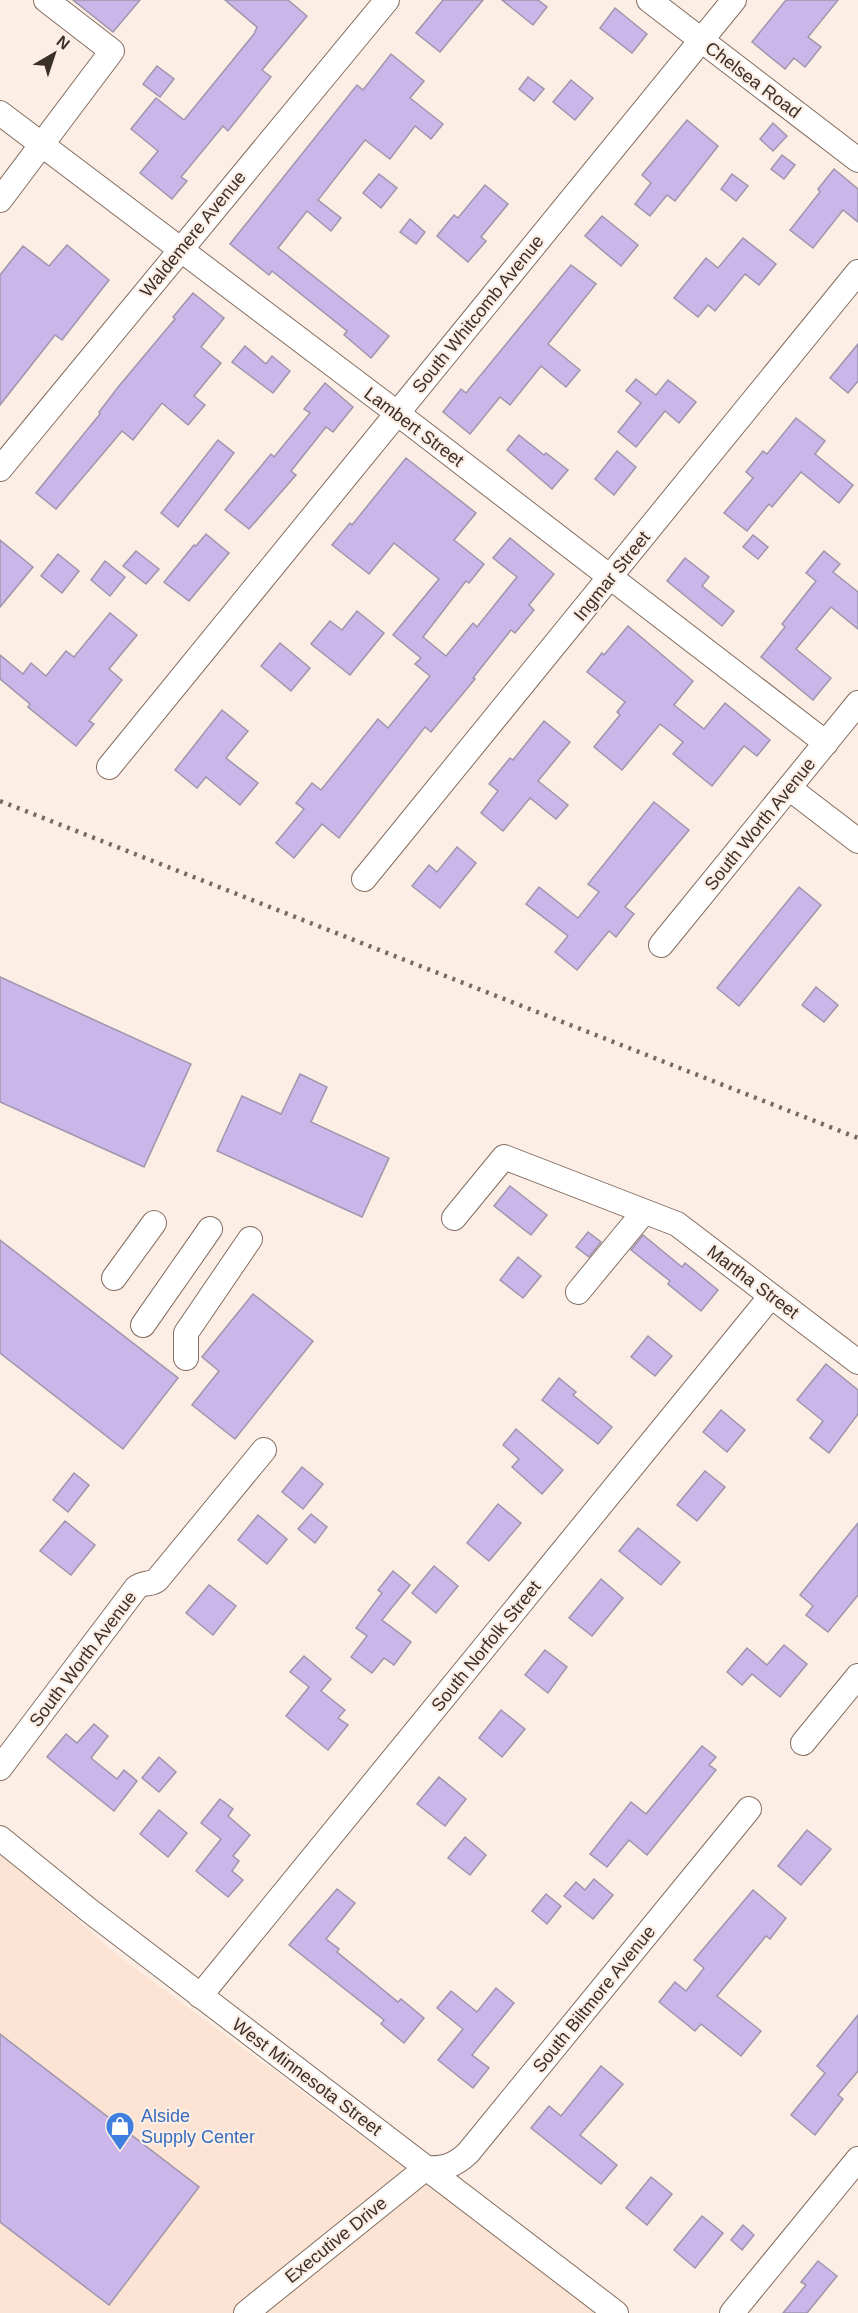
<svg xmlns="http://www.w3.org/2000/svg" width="858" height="2313" font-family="Arial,sans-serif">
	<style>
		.built { fill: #fce3d3 }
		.building { fill: #cab6e8; stroke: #9e96ac; stroke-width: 1.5 }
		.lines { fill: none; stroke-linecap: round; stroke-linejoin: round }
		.minor-casing { stroke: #836e61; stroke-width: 26 }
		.minor { stroke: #fff; stroke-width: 24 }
		.rail { stroke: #756a63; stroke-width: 4.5; stroke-dasharray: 3 6; stroke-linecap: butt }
		.labels { text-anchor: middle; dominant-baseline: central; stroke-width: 4.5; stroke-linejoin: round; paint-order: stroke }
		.street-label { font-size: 18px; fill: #39302a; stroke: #fdeee5 }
		.shop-label { font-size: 18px; fill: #366cbe; stroke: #fdeee5; text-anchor: start }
	</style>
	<rect width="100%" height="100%" fill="#fdeee5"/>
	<path class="built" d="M0,1854L20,1869L116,1954L600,2313H0Z"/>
	<g class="building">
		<path d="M73,0H140L113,32Z"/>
		<path d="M225,0H288L307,16L262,70L271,77L228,131L223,126L181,177L187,181L172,199L140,173L158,151L131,129L156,98L184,120L254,34L257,27Z"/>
		<path d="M443,0H483L440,52L416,33Z"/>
		<path d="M502,0H538L547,7L533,25Z"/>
		<path d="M786,0H838L808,37L821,47L805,67L794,58L785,69L752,42Z"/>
		<path d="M615,8L647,34L632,53L600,28Z"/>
		<path d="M391,54L424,81L410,98L443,124L431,139L415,126L390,159L365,140L318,200L341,218L331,231L307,211L278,248L389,336L371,358L344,335L347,331L272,271L269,275L230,244L357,85L363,90Z"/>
		<path d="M157,66L174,79L160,97L143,84Z"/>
		<path d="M528,77L544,89L534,101L519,89Z"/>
		<path d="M571,80L593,98L575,120L553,102Z"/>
		<path d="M687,120L718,146L675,201L667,195L650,216L635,204L651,183L642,175Z"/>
		<path d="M773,123L787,136L773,151L760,139Z"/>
		<path d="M782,155L795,165L784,179L771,169Z"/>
		<path d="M834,169L858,189V222L843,210L813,248L790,230L820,192L818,189Z"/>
		<path d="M379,174L397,188L381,208L363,193Z"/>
		<path d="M732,174L748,186L736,201L721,189Z"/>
		<path d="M485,185L508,204L481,237L486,241L468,262L437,236L454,215L458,218Z"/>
		<path d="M602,216L638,245L621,266L585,236Z"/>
		<path d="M410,219L425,232L416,244L400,232Z"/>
		<path d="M743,238L776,264L759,285L745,274L715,311L708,305L698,317L674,298L706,258L718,268Z"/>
		<path d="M67,245L109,280L62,340L55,335L0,405V275L23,246L49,266Z"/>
		<path d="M571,265L596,284L548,344L580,370L566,387L541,366L510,405L500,397L470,434L443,412L461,389L466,393Z"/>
		<path d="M193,293L224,318L201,347L221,363L194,396L205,405L188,425L162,403L133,440L122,431L56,509L36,493L100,414L99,412L119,386L175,319L173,317Z"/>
		<path d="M858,344V381L848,393L830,378Z"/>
		<path d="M245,346L266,364L272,356L290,371L273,393L232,362Z"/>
		<path d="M636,379L656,395L668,380L696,402L679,423L665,411L636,447L618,432L641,403L626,391Z"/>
		<path d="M325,383L353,407L333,432L326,427L291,471L296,475L249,529L225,510L271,454L274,457L310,413L304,409Z"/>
		<path d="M796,418L825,441L815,454L853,485L839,503L801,472L772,507L769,504L747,531L724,513L753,478L746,472L763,451L767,454Z"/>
		<path d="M519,435L544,455L546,453L568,470L552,489L507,450Z"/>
		<path d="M218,440L234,453L178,527L161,513Z"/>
		<path d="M617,451L636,467L614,495L595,479Z"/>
		<path d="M406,458L476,513L454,540L484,564L469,583L466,581L423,637L446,656L473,623L477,627L517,577L493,558L510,538L554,574L529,605L534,610L515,633L511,630L473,678L475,679L431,732L425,727L339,838L322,824L294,858L276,843L304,809L296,803L312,783L321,790L378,719L388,728L430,676L415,664L421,658L393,635L439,579L394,543L369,574L332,545L350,523L352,525Z"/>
		<path d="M206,534L229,553L189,601L164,582L194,545L196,546Z"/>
		<path d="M753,535L768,547L758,559L743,547Z"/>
		<path d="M0,540L33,567L0,607Z"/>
		<path d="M136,551L159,569L146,584L123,566Z"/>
		<path d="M824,551L840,564L833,572L858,592V629L831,607L796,649L831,678L813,700L761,657L785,627L782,624L816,581L806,573Z"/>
		<path d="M58,554L79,571L62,593L41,576Z"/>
		<path d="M685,558L709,577L702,586L734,611L722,626L667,581Z"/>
		<path d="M105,561L125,577L110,596L91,580Z"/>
		<path d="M357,611L384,633L350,675L311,644L330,621L342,630Z"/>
		<path d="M110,613L137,635L109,669L122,680L89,721L94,724L76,746L28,707L30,704L0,679V655L23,674L31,663L46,676L66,651L74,657Z"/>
		<path d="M628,626L693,681L674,705L704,729L725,703L770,740L757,756L744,746L712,786L673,754L683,742L660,724L622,770L594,747L620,715L617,712L625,702L587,672L602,653L604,655Z"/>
		<path d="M280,643L310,668L291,691L261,666Z"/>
		<path d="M222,710L248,731L226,758L258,783L240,805L206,777L197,788L175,770Z"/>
		<path d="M544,721L570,742L538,781L568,805L556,819L530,798L503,831L481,813L498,791L489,784L510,758L513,760Z"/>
		<path d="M654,802L689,830L625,907L634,914L616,937L609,931L577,970L555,952L568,936L526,904L539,887L578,918L599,892L588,884Z"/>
		<path d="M457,847L476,863L440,908L412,886L429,865L437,872Z"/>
		<path d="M799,887L821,905L739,1006L717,988Z"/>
		<path d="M0,977L191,1064L144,1167L0,1102Z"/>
		<path d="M816,987L838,1005L824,1022L802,1005Z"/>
		<path d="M300,1074L327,1087L311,1122L389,1158L362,1217L217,1151L242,1096L281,1114Z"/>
		<path d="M510,1186L547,1215L531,1235L494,1206Z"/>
		<path d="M588,1232L601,1242L589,1257L576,1247Z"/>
		<path d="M643,1235L682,1267L685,1263L718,1290L701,1311L668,1284L670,1281L631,1250Z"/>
		<path d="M0,1240L178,1378L123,1449L0,1353Z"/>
		<path d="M518,1257L541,1276L523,1298L500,1280Z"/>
		<path d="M253,1294L313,1341L235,1439L192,1405L219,1371L202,1357Z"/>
		<path d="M648,1336L672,1356L655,1376L631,1357Z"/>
		<path d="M826,1364L858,1390V1414L829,1453L810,1438L823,1421L797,1400Z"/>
		<path d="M559,1378L576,1392L573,1395L612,1427L598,1444L542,1400Z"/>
		<path d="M721,1410L745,1430L727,1452L703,1432Z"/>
		<path d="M516,1429L563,1470L542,1494L512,1467L519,1459L503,1445Z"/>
		<path d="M302,1467L323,1484L303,1509L282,1492Z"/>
		<path d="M705,1471L725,1487L697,1521L677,1505Z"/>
		<path d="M74,1473L89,1485L68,1512L53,1500Z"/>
		<path d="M498,1504L521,1523L489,1561L467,1543Z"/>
		<path d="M311,1514L327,1527L315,1543L298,1529Z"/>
		<path d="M258,1515L287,1539L267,1564L238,1540Z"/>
		<path d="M65,1521L95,1545L71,1575L40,1551Z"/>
		<path d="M858,1523V1595L828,1632L806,1615L813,1606L800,1595Z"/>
		<path d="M638,1528L680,1562L661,1585L619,1551Z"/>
		<path d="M434,1566L458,1586L436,1613L412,1593Z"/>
		<path d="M393,1571L410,1585L382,1620L411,1642L394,1665L384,1658L372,1673L351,1657L367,1636L356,1628L382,1593L378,1590Z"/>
		<path d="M601,1579L623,1598L592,1636L569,1618Z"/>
		<path d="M209,1585L236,1606L213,1635L186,1613Z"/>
		<path d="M784,1645L807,1664L780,1697L752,1674L742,1685L727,1672L747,1648L767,1665Z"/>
		<path d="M545,1650L567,1667L548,1693L525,1675Z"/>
		<path d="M304,1656L331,1679L321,1691L345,1710L338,1718L348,1725L328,1750L286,1716L309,1687L290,1672Z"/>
		<path d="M501,1710L525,1729L502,1757L479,1738Z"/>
		<path d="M94,1724L108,1736L91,1758L117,1779L124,1770L137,1781L114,1811L47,1757L66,1734L77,1743Z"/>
		<path d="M702,1746L716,1757L709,1765L716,1770L647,1855L629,1840L607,1867L590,1854L631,1802L646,1814Z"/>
		<path d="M159,1757L176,1772L159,1792L142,1778Z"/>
		<path d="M439,1777L466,1799L445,1826L417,1804Z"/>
		<path d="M220,1799L233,1809L228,1816L250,1835L233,1856L239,1861L232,1871L243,1880L228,1897L196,1871L221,1839L201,1823Z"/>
		<path d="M159,1810L187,1833L168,1857L140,1834Z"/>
		<path d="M807,1830L831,1849L801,1885L778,1866Z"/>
		<path d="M465,1837L486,1855L470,1875L448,1858Z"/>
		<path d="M594,1879L613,1895L593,1919L564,1896L576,1882L585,1890Z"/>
		<path d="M337,1889L355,1903L326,1939L339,1949L337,1952L398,2002L401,1999L424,2018L404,2043L381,2024L384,2020L289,1945Z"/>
		<path d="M753,1890L786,1918L770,1939L766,1936L717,1996L761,2031L741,2056L701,2024L695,2031L659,2002L675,1982L686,1991L704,1968L694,1960Z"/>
		<path d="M546,1894L561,1906L547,1924L532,1911Z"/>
		<path d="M496,1988L514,2003L472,2055L489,2068L473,2088L438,2060L463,2029L437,2008L451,1991L477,2012Z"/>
		<path d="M858,2015V2071L838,2095L843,2099L815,2135L791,2115L825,2073L817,2066Z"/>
		<path d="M0,2034L199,2187L109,2305L0,2222Z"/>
		<path d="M601,2066L623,2084L580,2135L617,2165L601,2184L531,2128L549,2106L561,2116Z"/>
		<path d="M651,2177L672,2194L647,2225L626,2208Z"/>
		<path d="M702,2216L723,2233L695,2268L674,2250Z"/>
		<path d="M743,2225L754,2235L742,2250L731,2240Z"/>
		<path d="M818,2261L837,2276L807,2313H783L806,2285L801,2282Z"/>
	</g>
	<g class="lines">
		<g class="minor-casing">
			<g id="minor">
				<path d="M649,0L858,160"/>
				<path d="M0,113L397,413L826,743"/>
				<path d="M0,200L112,51L46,0"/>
				<path d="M0,469L387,0"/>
				<path d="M109,767L734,0"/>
				<path d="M789,788L858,841"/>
				<path d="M364,879L858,272"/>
				<path d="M661,945L858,703"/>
				<path d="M454,1218L504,1157L677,1224L858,1362"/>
				<path d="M114,1278L154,1223"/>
				<path d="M578,1292L644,1212"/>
				<path d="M143,1325L210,1229"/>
				<path d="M186,1358V1333L250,1239"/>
				<path d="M803,1743L858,1676"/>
				<path d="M0,1768L136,1588C142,1582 151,1585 157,1580L264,1450"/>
				<path d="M0,1838L90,1911L616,2313"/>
				<path d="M200,1996L771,1296"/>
				<path d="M246,2313L426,2168C444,2169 454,2166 468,2153L749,1809"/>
				<path d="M732,2313L858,2159"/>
			</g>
		</g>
		<use href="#minor" class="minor"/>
		<path class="rail" d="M0,801L858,1138"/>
	</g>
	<defs>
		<g id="shop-pin" transform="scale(1.5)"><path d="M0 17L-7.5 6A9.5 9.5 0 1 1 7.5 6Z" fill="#3f7fe0" stroke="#fdeee5"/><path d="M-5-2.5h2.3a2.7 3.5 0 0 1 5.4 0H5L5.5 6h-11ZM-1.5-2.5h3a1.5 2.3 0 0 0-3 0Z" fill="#fff"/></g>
	</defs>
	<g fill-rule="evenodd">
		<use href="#shop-pin" x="120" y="2126"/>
	</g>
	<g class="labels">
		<g class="street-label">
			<text transform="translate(753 80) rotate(37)">Chelsea Road</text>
			<text transform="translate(193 234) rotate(-51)">Waldemere Avenue</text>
			<text transform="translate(478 314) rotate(-51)">South Whitcomb Avenue</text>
			<text transform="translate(414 427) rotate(37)">Lambert Street</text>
			<text transform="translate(612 576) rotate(-51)">Ingmar Street</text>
			<text transform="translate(760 824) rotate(-51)">South Worth Avenue</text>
			<text transform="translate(753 1282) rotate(37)">Martha Street</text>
			<text transform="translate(486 1646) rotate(-51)">South Norfolk Street</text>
			<text transform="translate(83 1659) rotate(-53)">South Worth Avenue</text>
			<text transform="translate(594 1999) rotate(-51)">South Biltmore Avenue</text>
			<text transform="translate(307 2077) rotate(37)">West Minnesota Street</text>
			<text transform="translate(336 2240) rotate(-39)">Executive Drive</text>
		</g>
		<g class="shop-label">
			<text x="141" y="2116">Alside<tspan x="141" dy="21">Supply Center</tspan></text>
		</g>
	</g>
	<g transform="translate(54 54) rotate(39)" stroke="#fdeee5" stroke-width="4.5" paint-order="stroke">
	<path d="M0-4.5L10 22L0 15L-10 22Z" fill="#39302a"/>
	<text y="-9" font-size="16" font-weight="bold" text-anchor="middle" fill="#39302a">N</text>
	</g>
</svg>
